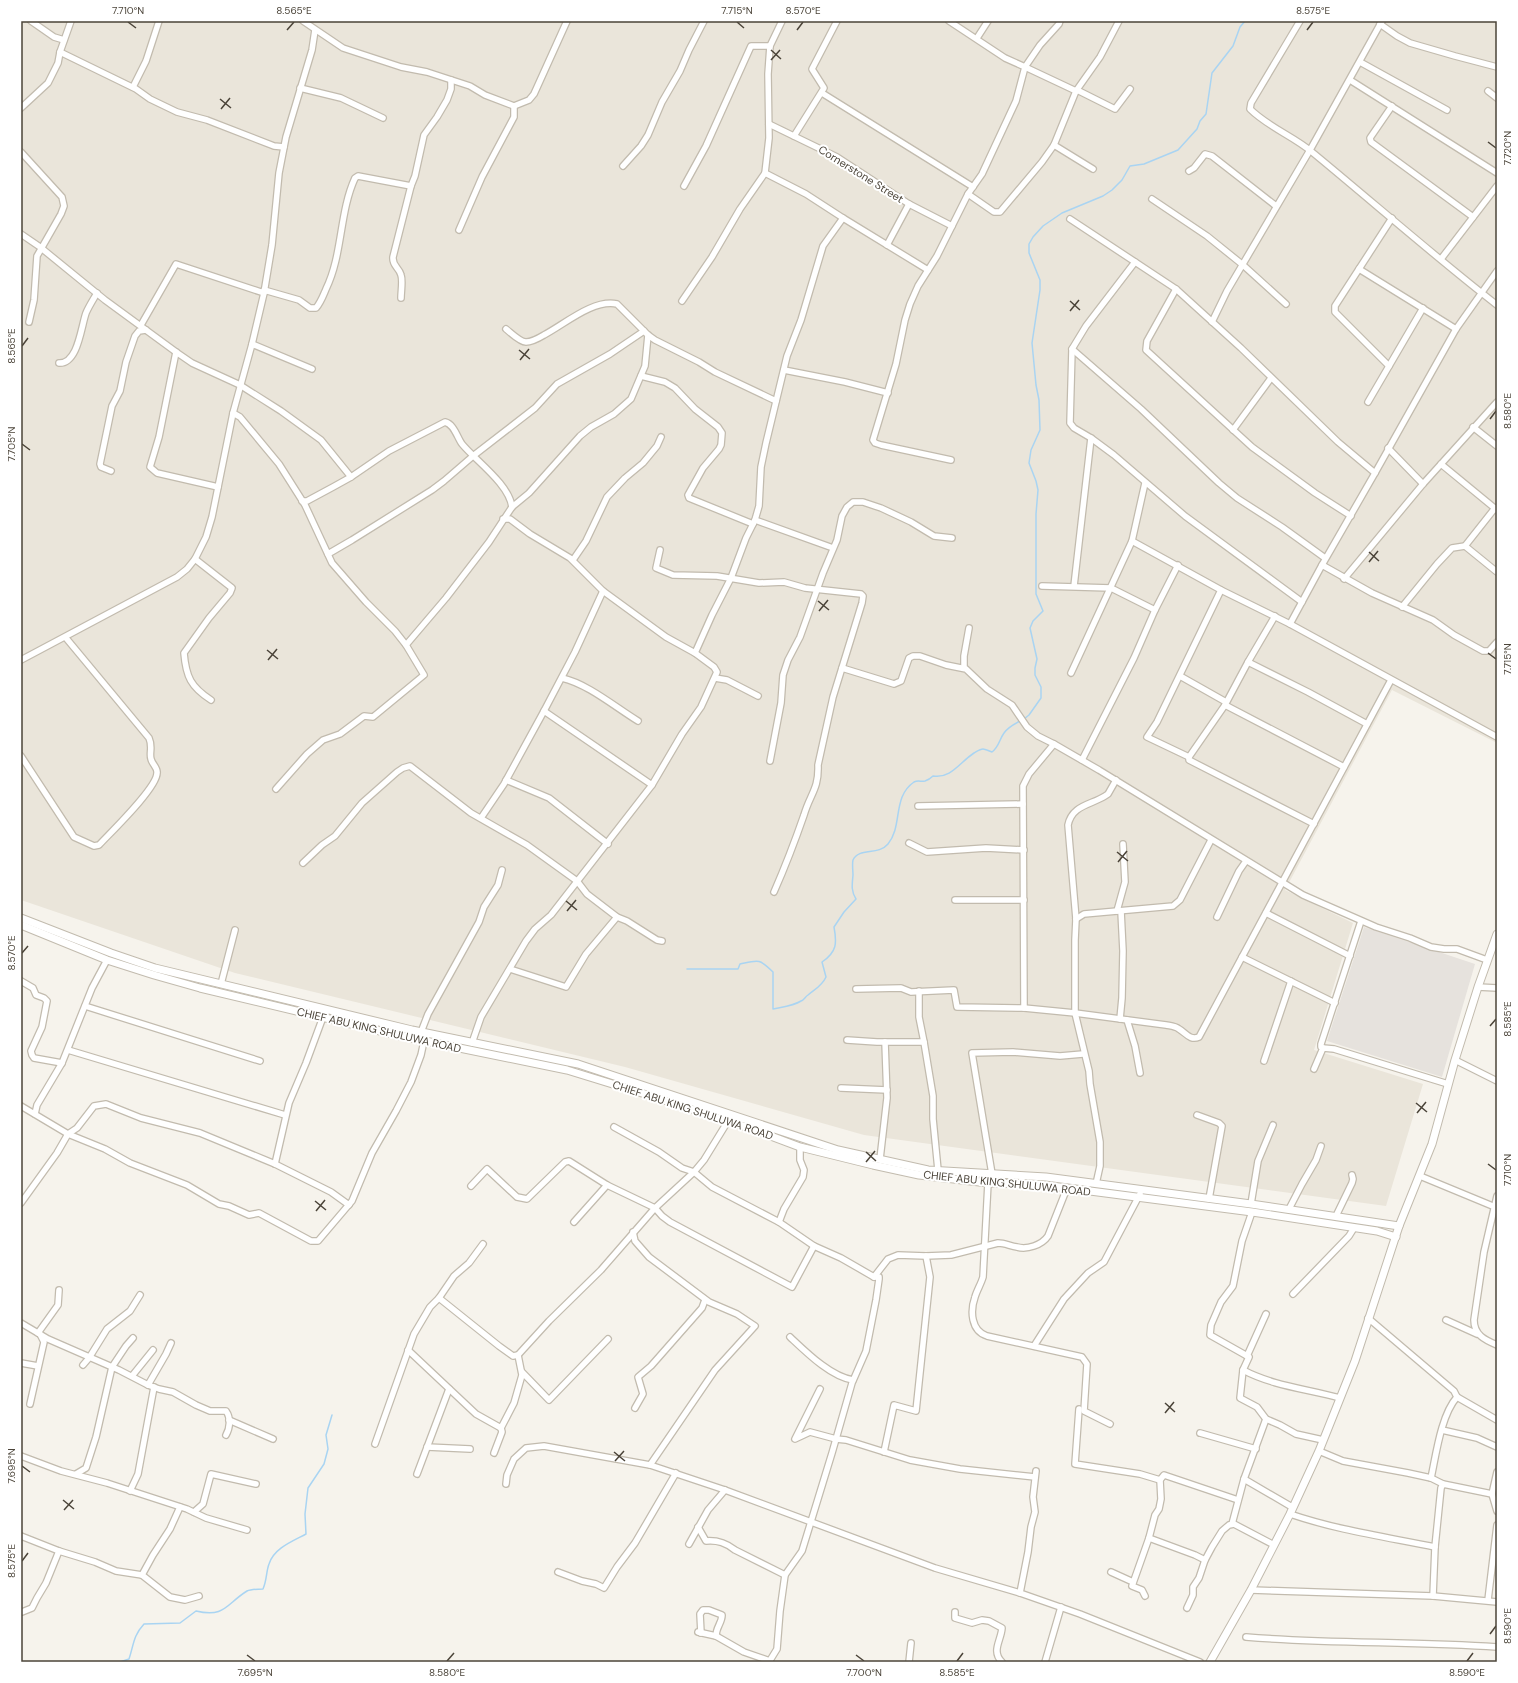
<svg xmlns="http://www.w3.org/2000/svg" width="1518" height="1683" font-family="'DM Sans',sans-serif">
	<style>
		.residential { fill: #eae5da }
		.industrial { fill: #e6e2dd }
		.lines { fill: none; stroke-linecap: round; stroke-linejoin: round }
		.stream { stroke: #a9d4f2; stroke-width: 1.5 }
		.minor-casing { stroke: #c2bbae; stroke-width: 8 }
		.tertiary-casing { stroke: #c2bbae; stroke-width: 9 }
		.minor { stroke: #fff; stroke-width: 5.5 }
		.tertiary { stroke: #fff; stroke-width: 7 }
		.ticks { fill: none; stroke: #4b4439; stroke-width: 1.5 }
		.labels { text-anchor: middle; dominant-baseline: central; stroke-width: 4; stroke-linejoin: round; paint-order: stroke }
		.street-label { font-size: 11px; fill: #4b4439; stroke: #fff }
		.neatline { fill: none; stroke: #4b4439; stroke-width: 1.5 }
		.ticks-label { font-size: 10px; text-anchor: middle; fill: #4b4439 }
	</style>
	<rect width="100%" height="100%" fill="#f6f3ec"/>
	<path class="residential" d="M21,21H1497V743L1392,690L1285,890L1353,923L1314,1050L1423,1084L1386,1206L864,1135L625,1067L235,973L21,900Z"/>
	<path class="industrial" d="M1364,927L1475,964L1442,1077L1327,1041Z"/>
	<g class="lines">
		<g class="stream">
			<path d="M1024,719L1029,715L1041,698V687L1035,675V668L1037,659L1030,628L1033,621L1043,611L1036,594V514L1038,490L1036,481L1029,463L1031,450L1040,430L1039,400L1036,385L1032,343L1040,290V280L1029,253V244L1033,237L1043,226L1062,213L1103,196L1112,190L1122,180L1130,166L1144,164L1178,150L1197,129L1200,121L1206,114L1212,73L1233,46L1240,27L1245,21"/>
			<path d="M687,969H738L740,964C758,960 759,958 773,972V1009C782,1007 793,1006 801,1001C804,1000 805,997 808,995C815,989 822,986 826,977L822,962C837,952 837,943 834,927L844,912L856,899C851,891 852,885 853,875C853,871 852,864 853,860C859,847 878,856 888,844C903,826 892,797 914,782C918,780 921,782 925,781C928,780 931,778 933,776C951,779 960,762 974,753C976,752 980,749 983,749C985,749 989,751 992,752C999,747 999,740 1004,733C1008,727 1014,724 1020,721"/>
			<path d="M120,1662L129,1659C134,1644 133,1636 144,1624L180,1623L196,1611C225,1618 226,1604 247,1591C251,1589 258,1589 263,1589C267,1580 266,1572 269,1564C274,1548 293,1541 306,1534L305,1514L308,1488L324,1464L328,1449L326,1435L332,1415"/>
		</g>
		<g class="minor-casing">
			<g id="minor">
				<path d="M31,21L54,37L64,40"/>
				<path d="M303,21L343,48L401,67L427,72L470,86L485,95L514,106L529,100L534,94L567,21"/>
				<path d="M782,21L770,46L768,74L769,138L765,173L806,194L843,218L928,270"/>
				<path d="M949,21L1005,58L1025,67L1016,101L982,174L968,194L937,256L918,286L910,304L905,320L896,364L873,440L875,443L881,445L951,460"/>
				<path d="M1300,21L1251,103L1250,109C1268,127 1293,136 1312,152C1374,203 1434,256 1497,305"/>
				<path d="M1380,24L1397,36L1410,43L1455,56L1497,67"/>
				<path d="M977,38L988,21"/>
				<path d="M60,52L136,89L150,99L177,112L207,120L274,146L284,147"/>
				<path d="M1360,62L1447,110"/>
				<path d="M1350,80L1497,173"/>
				<path d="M133,87L146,61L159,21"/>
				<path d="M300,88L341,98L383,118"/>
				<path d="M1077,90L1115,109L1130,89"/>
				<path d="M1076,91L1100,57L1119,21"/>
				<path d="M1488,91L1497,98"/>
				<path d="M822,93L973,187"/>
				<path d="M1392,106L1370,138L1371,142L1473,217"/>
				<path d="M21,108L48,83L58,63L60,52L71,21"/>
				<path d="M769,124L837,157L909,204L952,226"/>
				<path d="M794,136L824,88L812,69L837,21"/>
				<path d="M1054,145L1093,169"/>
				<path d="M21,152L62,197L64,206L61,214L37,256L34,300L29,322"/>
				<path d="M623,166L641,146L648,135L662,102L680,71L689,50L704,21"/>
				<path d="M1189,171L1194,168L1205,154L1212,156L1276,206"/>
				<path d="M684,186L706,146L751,46H770"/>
				<path d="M968,194L994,212H1000L1042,162L1054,145L1076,91L1025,67L1040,45L1059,24L1060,21"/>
				<path d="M1152,199L1207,236L1243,265L1286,304"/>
				<path d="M1070,219L1176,289L1241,348L1338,442L1375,473"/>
				<path d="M459,230L482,177L514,117V106"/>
				<path d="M21,234L40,247L105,300L176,352L192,363L240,385L281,411L321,440L351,477"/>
				<path d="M887,245L909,204"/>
				<path d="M1441,259L1497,186"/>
				<path d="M1135,262L1086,326L1072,349L1070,423L1074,428L1091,438L1114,455L1185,516L1302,602"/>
				<path d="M1359,269L1456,329"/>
				<path d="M1176,289L1147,341L1146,350L1252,447L1315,493L1351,516"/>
				<path d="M264,290L299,300L310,308H316C321,302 323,296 326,289C343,254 339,213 355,178L358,176L411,186"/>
				<path d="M401,298C401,291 403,281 401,275C399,267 392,266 393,257L411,186L415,176L424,135L437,117L447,100L451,89V80"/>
				<path d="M682,301L712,257L740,209L765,173"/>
				<path d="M1212,322L1227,291L1310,150L1382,21"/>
				<path d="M141,325L176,264L264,293"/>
				<path d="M506,329C511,333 520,342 526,342C532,342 539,338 544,335C565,324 593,299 617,304L648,335L655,340L699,362L715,372L776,401"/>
				<path d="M252,344L312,369"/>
				<path d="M1072,349L1141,409L1219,483L1237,498L1282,527L1325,558"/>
				<path d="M176,352L159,437L150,467L157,473L218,487"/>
				<path d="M59,363C78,364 81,327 86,313C89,306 93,300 97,293"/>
				<path d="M1389,366L1335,312V306L1392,218"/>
				<path d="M784,370L845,382L888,393"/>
				<path d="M641,376L665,382L675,388L695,409L718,427L722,433L721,445L719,449L703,468L688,495L689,498L753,524"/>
				<path d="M1368,402L1423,308"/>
				<path d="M233,413L240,417L279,464L305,505L332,563L366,602L395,631L406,645L424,675L373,717L364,716L340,734L323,740L307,754L276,789"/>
				<path d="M1473,427L1497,446"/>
				<path d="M1233,430L1271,378"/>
				<path d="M1388,448L1423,484"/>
				<path d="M1441,464L1497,510"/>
				<path d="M111,471L101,467L100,464L112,406L120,391L126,362L135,336L139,331L146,330"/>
				<path d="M302,501H307L333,487L351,477L389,451L445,422C454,424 457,437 462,444C476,461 509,484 512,507"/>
				<path d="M755,520L833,548"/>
				<path d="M1132,541L1221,590L1290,624L1497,737"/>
				<path d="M1465,546L1497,572"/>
				<path d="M660,550L656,568L673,575L717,576L759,583L784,582L805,588L861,594L863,596L862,603L833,697L818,765C819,789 810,794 804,815C795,841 785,867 774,892"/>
				<path d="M328,554L352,540L432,490L444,481L473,456L535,408L557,384L610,354L644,331"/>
				<path d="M195,559L232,588L230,593L209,618L184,653C186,677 191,687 211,700"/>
				<path d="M573,560L586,541L607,497L625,478L643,463L657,446L661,437"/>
				<path d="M1322,565L1372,593L1433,620L1454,635L1483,651H1489L1497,642"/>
				<path d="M1344,579L1423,484L1497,402"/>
				<path d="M1042,586L1111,588L1155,610"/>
				<path d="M1074,586L1091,438"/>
				<path d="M1402,607L1437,564L1452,548L1465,546L1495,508"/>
				<path d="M1275,616L1248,662L1225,705L1189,757V760L1314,824"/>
				<path d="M1290,624L1322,565L1375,473L1456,329L1497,271"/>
				<path d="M406,645L446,598L489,542L512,507L529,493L580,436L591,427L614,414L631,399L645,366L648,335"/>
				<path d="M695,653L712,615L731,578L746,538L755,520L759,506L761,467L766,443L787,356L801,320L823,246L843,218"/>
				<path d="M21,660L177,577L187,569L195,559L206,537L212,517L233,413L252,344L264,293L272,245L279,173L286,137L312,50L315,30"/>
				<path d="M1248,662L1308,692L1367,724"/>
				<path d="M842,668L894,684L901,681L909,658L913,656H920L946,665L966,669L987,689L1012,705L1027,727L1038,736L1054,744L1099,770L1303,895L1376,927L1410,938L1431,947L1444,949H1457L1487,960"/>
				<path d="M964,668V656L969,628"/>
				<path d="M1071,673L1132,541L1145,483"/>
				<path d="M1180,676L1226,702"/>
				<path d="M562,678C588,684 615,707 638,721"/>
				<path d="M715,678L727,680L758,696"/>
				<path d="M1225,705L1344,767"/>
				<path d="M544,711L652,785"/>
				<path d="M21,756L74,837L94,846L99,845C111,832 157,788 157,773C158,768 152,764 151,759C149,753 153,747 149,738L66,638"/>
				<path d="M1189,757L1147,737L1157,722L1221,590"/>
				<path d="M1082,760L1134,658L1155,610L1178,565"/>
				<path d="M770,761L781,703L783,675L788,660L800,637L823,573L837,540L842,516L847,507L853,502H863L881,508L911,522L934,536L952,538"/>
				<path d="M506,780L549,798L608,844"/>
				<path d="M918,806L1023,804"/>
				<path d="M481,818L504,784L544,711L575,652L603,591"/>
				<path d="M909,843L927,852L986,848L1024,850"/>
				<path d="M303,863L322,845L335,836L362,803L397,772L403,768L410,766L471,813L527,845L577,881L587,894L617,917L627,921L657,940L662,941"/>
				<path d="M955,900H1024"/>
				<path d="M1117,911L1125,882L1123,844"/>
				<path d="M1266,913L1350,956"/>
				<path d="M1217,917L1239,871L1246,861"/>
				<path d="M1076,919L1084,914L1173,906L1180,900L1211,840"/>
				<path d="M1242,957L1335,1003"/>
				<path d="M510,969L566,987L586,954L617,917"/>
				<path d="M21,981L33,988L36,995L44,998L47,1001L42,1027L31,1051L32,1055L34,1058L62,1063"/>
				<path d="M221,984L235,930"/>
				<path d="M1478,987L1497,988"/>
				<path d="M856,989L901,988L911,992L954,990L957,1007L1024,1008L1075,1013L1166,1025C1171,1026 1175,1026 1179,1029C1186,1033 1190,1041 1199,1037L1391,680"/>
				<path d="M85,1006L260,1061"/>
				<path d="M1024,1008L1023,786L1029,774L1054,744"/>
				<path d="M1120,1019L1122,998L1123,951L1121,911"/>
				<path d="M1127,1020L1135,1046L1140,1073"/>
				<path d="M418,1040L428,1014L479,922L484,907L498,885L502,870"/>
				<path d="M847,1040L877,1042H924L919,1017V991"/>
				<path d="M924,1042L933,1096V1119L938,1170"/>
				<path d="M472,1043L481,1017L526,941L535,929L551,915L652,785L682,734L701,707L717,672L714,667L695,653L666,637L603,591L570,558L530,534L510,519H503"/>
				<path d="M1323,1048L1334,1049L1448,1084"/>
				<path d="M68,1050L285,1115"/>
				<path d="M1455,1060L1497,1081"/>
				<path d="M1264,1061L1291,981"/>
				<path d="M1314,1069L1323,1048L1321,1047V1044L1361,921"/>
				<path d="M841,1088L887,1090"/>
				<path d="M21,1106L68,1134L105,1149L130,1163L187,1185L219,1204L229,1206L249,1215L259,1213L311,1241H318L352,1201L372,1153L396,1111L411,1082L421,1055L424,1041"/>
				<path d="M35,1114L37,1105L62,1063L92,988L107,960"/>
				<path d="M1197,1115L1219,1123L1222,1126L1209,1199"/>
				<path d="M614,1127L659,1152L682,1168L694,1172L712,1187L779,1222L814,1246L841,1258L874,1277H879V1279L876,1300L866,1351L852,1383L832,1453L802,1551L785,1575L780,1611L777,1649L769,1662"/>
				<path d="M880,1159L887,1098L885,1042"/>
				<path d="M275,1164L289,1103L306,1063L323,1017"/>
				<path d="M992,1174L972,1053L1013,1052L1060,1056L1083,1054"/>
				<path d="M1420,1176L1495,1207"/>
				<path d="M988,1183L983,1277C981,1284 977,1290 975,1297C970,1311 971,1331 987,1336L1082,1357L1087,1364L1084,1411L1110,1424"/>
				<path d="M1096,1184L1100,1166V1142L1090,1084L1089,1071L1075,1013V940L1076,919L1068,825C1072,805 1091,805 1105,796L1108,794L1116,780"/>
				<path d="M471,1186L487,1169L517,1197L527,1199L565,1162L569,1161L607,1185"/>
				<path d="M1497,1196L1484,1252L1474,1320C1474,1335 1485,1340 1497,1345"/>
				<path d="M21,1203L57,1153L68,1134L77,1128L94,1106L106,1104L141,1118L200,1133L275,1164L331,1192L349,1205"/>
				<path d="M1251,1204L1258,1161L1273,1125"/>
				<path d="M1289,1209L1302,1184L1316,1160L1321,1146"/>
				<path d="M1252,1212L1242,1241L1233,1286L1221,1302L1211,1325L1210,1335L1249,1357L1243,1370C1273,1386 1308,1389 1340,1398"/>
				<path d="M1336,1216L1352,1183L1353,1179L1352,1175"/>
				<path d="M574,1222L607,1185L655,1208L662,1216L670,1222L792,1287L814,1246"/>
				<path d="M779,1222L784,1209L803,1177L804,1170L800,1160V1147"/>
				<path d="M633,1232L635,1241L649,1257L709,1302L737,1314L755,1326L715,1370L650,1465L725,1490L935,1568L1020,1593L1080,1614L1200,1662"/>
				<path d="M874,1277L888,1259L898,1255L926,1256L951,1255L998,1243C1005,1243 1010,1246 1017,1247C1027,1250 1042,1245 1048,1236L1067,1188"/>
				<path d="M1293,1294L1349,1236L1354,1228"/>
				<path d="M439,1298L499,1346L513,1356L518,1355L549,1321L601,1270L655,1208L694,1172L704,1160L728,1121"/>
				<path d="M1368,1318L1454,1391L1457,1397C1441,1415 1436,1455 1431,1478"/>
				<path d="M1446,1320L1477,1334"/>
				<path d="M21,1323L48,1339L119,1370L148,1385L159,1389L173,1392L196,1405L210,1411H226C231,1418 230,1428 226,1435"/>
				<path d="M38,1333L58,1305L59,1290"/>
				<path d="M790,1337C806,1352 831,1377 853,1380"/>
				<path d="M1034,1346L1064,1299L1088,1273L1104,1262L1140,1194"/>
				<path d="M408,1350L476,1414L501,1428L514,1403L522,1375L518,1355"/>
				<path d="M1247,1356L1266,1314"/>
				<path d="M21,1363L38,1366"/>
				<path d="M83,1365L89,1358L107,1329L130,1311L140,1295"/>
				<path d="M1243,1370L1240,1398L1257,1407L1266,1419L1280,1425L1296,1434L1323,1440"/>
				<path d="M522,1372L549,1400L608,1339"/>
				<path d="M132,1376L153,1350"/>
				<path d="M148,1385L166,1354L171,1343"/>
				<path d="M820,1389L795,1439L810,1432L836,1439L846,1440L910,1460L960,1469L1035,1477"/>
				<path d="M1457,1397L1497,1420"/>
				<path d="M30,1404L44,1342L40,1334"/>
				<path d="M635,1408L643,1394L638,1377L651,1366L702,1308L705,1300"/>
				<path d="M1079,1409L1075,1464L1140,1474L1160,1480"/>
				<path d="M1266,1419L1244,1479L1292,1507"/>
				<path d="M229,1420L273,1439"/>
				<path d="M1442,1430L1477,1438L1497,1447"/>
				<path d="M1200,1433L1256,1449"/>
				<path d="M375,1444L414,1334L430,1307L439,1298L454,1276L469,1263L483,1244"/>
				<path d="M427,1447L470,1449"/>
				<path d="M1319,1451L1343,1461L1408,1473L1431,1478L1443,1484L1492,1494"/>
				<path d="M884,1452L894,1405L916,1411L930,1277L926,1256"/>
				<path d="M494,1453L502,1432L501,1428"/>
				<path d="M21,1456L61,1471L107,1483L187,1509L206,1518L247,1530"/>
				<path d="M1497,1472L1492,1494L1497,1511"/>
				<path d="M76,1474L86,1468L96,1437L112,1367L126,1346L133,1338"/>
				<path d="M417,1474L449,1389"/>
				<path d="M506,1484L507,1475L514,1459L526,1448L544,1446L650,1465"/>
				<path d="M130,1491L138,1474L154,1387"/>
				<path d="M180,1507L170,1529L153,1555L142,1575L170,1597L185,1600L199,1596"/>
				<path d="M194,1512L203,1504L211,1474L256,1484"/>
				<path d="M1290,1514C1337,1530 1386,1537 1435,1547"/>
				<path d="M1232,1524L1244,1479"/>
				<path d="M698,1527L706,1541C718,1540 726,1543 735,1550L785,1575"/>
				<path d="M21,1536L59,1551L95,1562L116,1571L142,1575"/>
				<path d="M1149,1538L1195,1555L1205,1560"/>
				<path d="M689,1544L708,1510L725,1490"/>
				<path d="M558,1572L582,1581L596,1584L604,1588L617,1567L635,1543L676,1473"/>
				<path d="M1111,1572L1133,1582"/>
				<path d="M1251,1590L1433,1596L1497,1602"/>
				<path d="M1020,1593L1028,1552L1031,1527L1035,1512L1033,1497L1036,1471"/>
				<path d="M1145,1596L1142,1590L1132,1586L1149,1538L1155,1515L1159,1509L1161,1499L1160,1480L1164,1475L1238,1500"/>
				<path d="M1433,1596L1435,1547L1441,1488L1443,1484"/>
				<path d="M1488,1600L1497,1525"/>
				<path d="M1187,1608L1193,1595V1587L1199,1578L1205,1560L1212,1547L1222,1531L1229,1525L1234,1524L1274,1545"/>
				<path d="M22,1612L32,1608L37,1598L46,1583L59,1551"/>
				<path d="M955,1612V1618L972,1623L982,1620L989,1621L1002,1628C1001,1641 991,1651 1002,1662"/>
				<path d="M698,1632L716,1636L744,1652L770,1661"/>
				<path d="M701,1633L700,1614L703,1610H709L722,1615C722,1623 716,1627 716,1636"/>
				<path d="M1246,1637C1330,1644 1413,1641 1497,1647"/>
				<path d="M909,1662L911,1643"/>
				<path d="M1045,1662L1061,1607"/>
			</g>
		</g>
		<g class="tertiary-casing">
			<g id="tertiary">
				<path d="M21,918L111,953L155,968L412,1030L578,1064L838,1150L928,1170L1046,1177L1251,1204L1399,1226"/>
				<path d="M21,925L107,960L154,975L200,988L401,1036L567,1070L658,1098L755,1130L800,1147L873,1165L919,1175L988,1183L1036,1184L1252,1212L1377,1231L1396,1237"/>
				<path d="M1210,1662L1251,1590L1290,1514L1319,1451L1355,1361L1399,1226L1432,1144L1455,1060L1478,987L1497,934"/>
			</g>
		</g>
		<use href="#minor" class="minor"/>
		<use href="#tertiary" class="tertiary"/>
	</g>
	<path class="ticks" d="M128,22L136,28M737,22L744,28M287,30L294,22M797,30L803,22M1307,30L1313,22M771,50L781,59M771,60L780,50M220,99L231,108M221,109L230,98M1488,142L1496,148M1070,301L1080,310M1070,311L1079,300M22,346L28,338M519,350L530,359M520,360L529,349M1490,419L1496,411M22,444L30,450M1369,552L1379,561M1369,562L1378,551M818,601L829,610M819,611L828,600M267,650L278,659M1488,653L1496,659M268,660L277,649M1117,852L1128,861M1118,862L1127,851M566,901L577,910M567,911L576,900M22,953L28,946M1490,1026L1496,1019M1416,1103L1427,1112M1417,1113L1426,1102M866,1152L876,1161M866,1162L875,1151M1488,1164L1496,1170M315,1201L326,1210M316,1211L325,1200M1165,1403L1175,1412M1165,1413L1174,1402M614,1452L625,1461M615,1461L624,1451M22,1466L30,1472M63,1500L74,1509M64,1510L73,1500M22,1561L28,1553M1490,1634L1496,1626M247,1655L255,1661M856,1655L864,1661M447,1661L454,1653M957,1661L963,1653M1467,1661L1473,1653"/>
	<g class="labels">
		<g class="street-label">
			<text transform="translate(861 174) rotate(32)">Cornerstone Street</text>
			<text transform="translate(379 1030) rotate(13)">CHIEF ABU KING SHULUWA ROAD</text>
			<text transform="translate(693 1110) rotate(18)">CHIEF ABU KING SHULUWA ROAD</text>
			<text transform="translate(1007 1183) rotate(6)">CHIEF ABU KING SHULUWA ROAD</text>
		</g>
	</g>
	<rect width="1518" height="1683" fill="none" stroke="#ffffff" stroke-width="44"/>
	<rect x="22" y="22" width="1474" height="1639" class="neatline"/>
	<g class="ticks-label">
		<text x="128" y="14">7.710°N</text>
		<text x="294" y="14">8.565°E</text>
		<text x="737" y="14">7.715°N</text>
		<text x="803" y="14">8.570°E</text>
		<text x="1313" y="14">8.575°E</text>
		<text transform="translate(1507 148) rotate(-90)" y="4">7.720°N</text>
		<text transform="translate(11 346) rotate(-90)" y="4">8.565°E</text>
		<text transform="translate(1507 411) rotate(-90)" y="4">8.580°E</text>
		<text transform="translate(11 444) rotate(-90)" y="4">7.705°N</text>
		<text transform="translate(1507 659) rotate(-90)" y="4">7.715°N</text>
		<text transform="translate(11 953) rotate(-90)" y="4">8.570°E</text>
		<text transform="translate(1507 1019) rotate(-90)" y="4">8.585°E</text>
		<text transform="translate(1507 1170) rotate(-90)" y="4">7.710°N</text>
		<text transform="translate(11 1466) rotate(-90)" y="4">7.695°N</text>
		<text transform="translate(11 1561) rotate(-90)" y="4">8.575°E</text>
		<text transform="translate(1507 1626) rotate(-90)" y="4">8.590°E</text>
		<text x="255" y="1676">7.695°N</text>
		<text x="447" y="1676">8.580°E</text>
		<text x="864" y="1676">7.700°N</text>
		<text x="957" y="1676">8.585°E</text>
		<text x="1467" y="1676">8.590°E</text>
	</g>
</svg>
